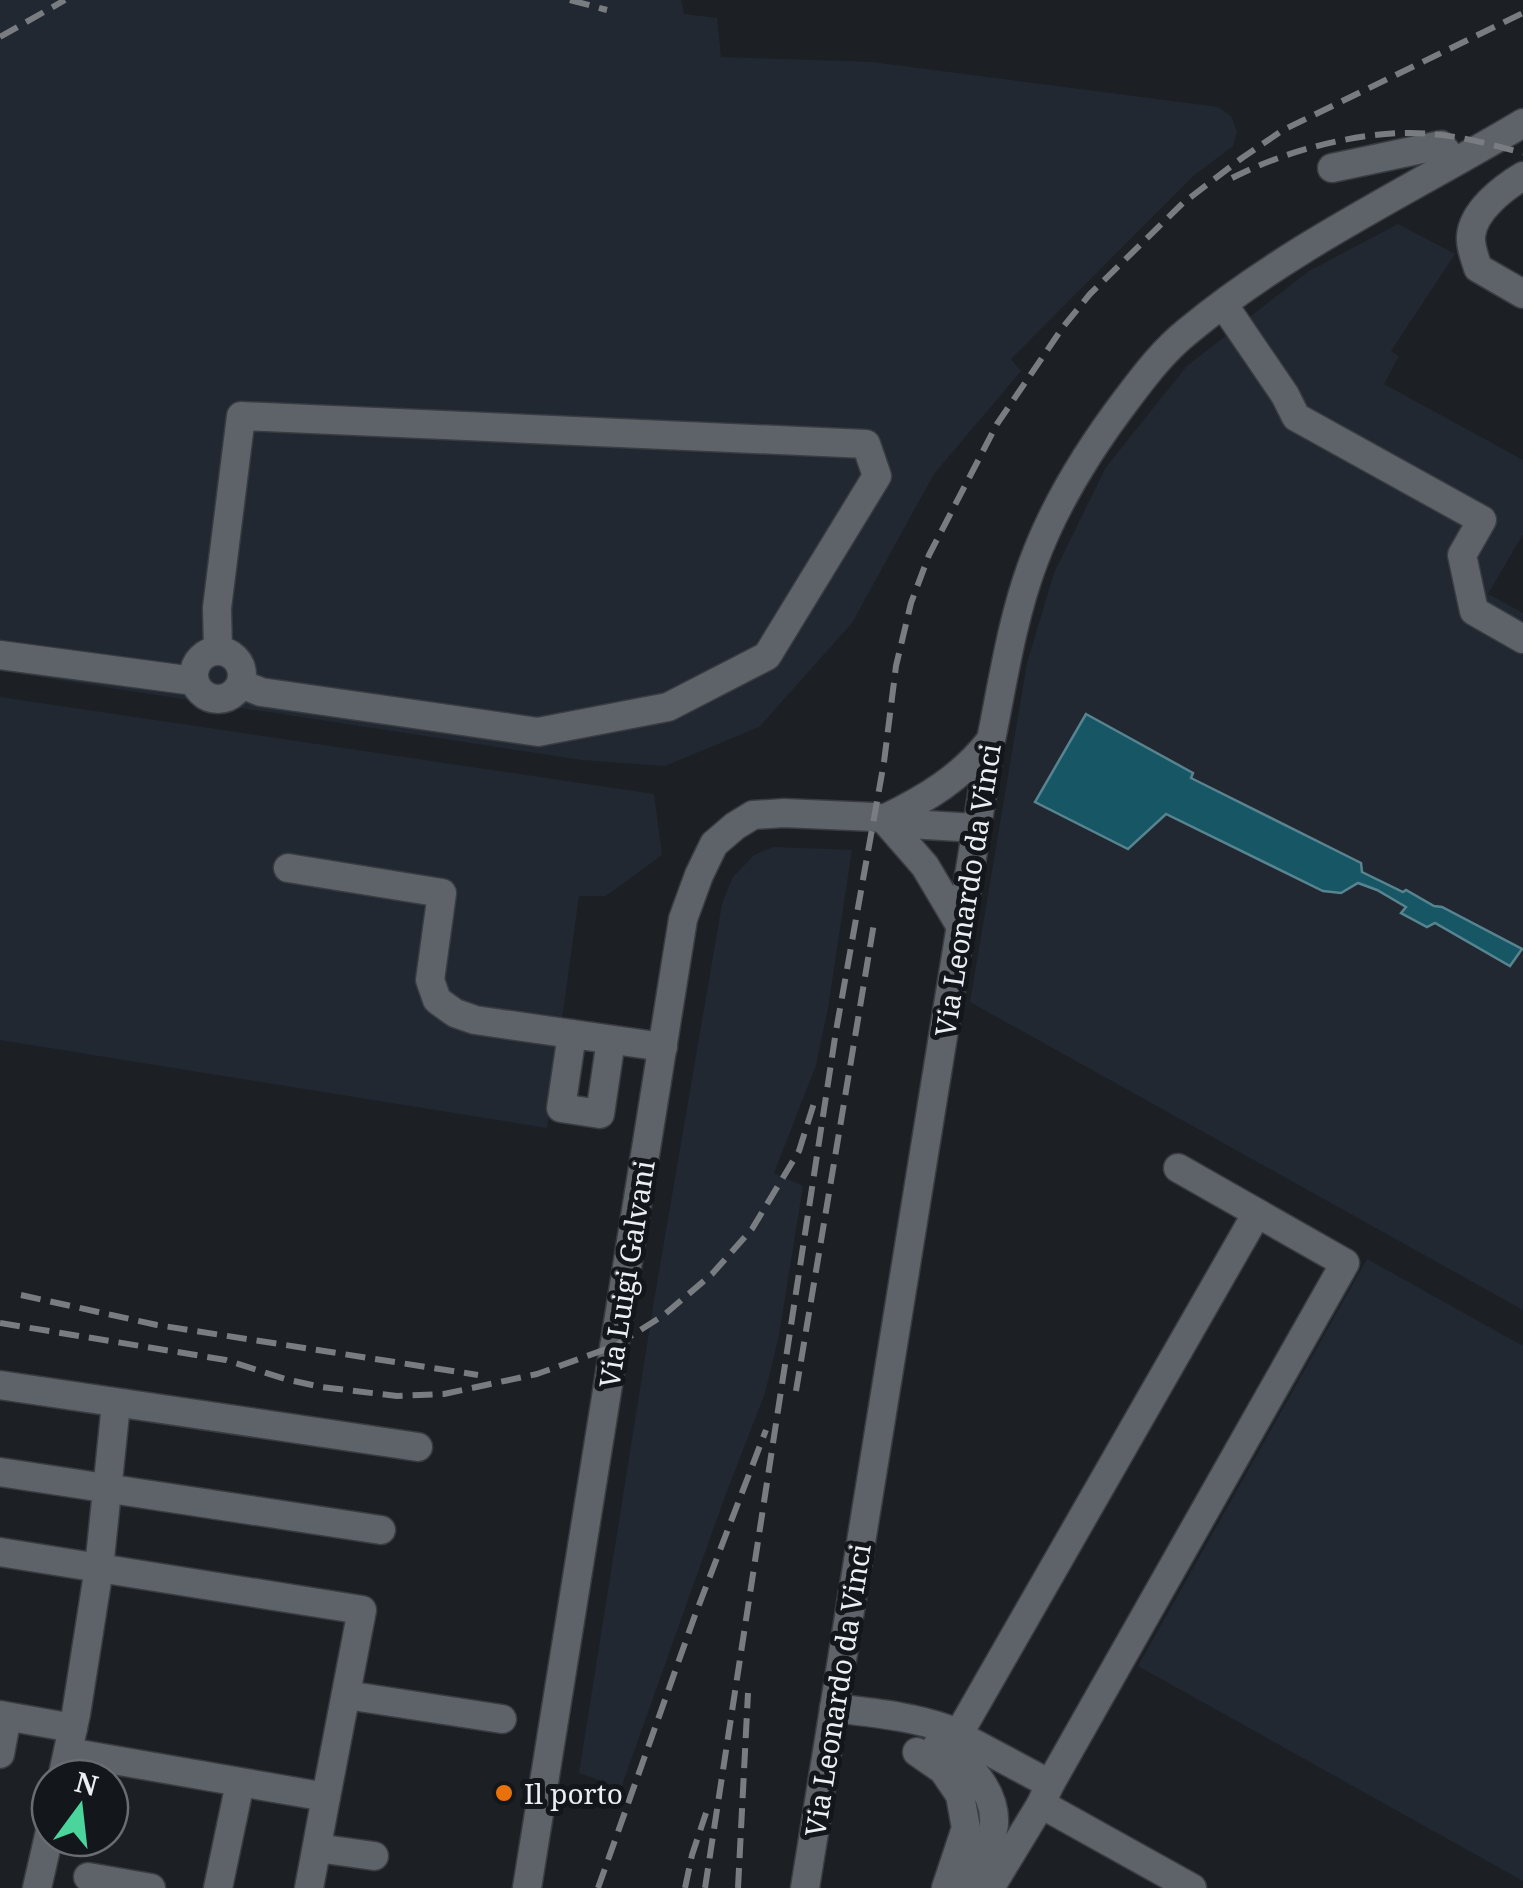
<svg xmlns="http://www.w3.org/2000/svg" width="1523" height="1888" font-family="'Noto Serif',serif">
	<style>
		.built { fill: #212832 }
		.water { fill: #175664; stroke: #57848f; stroke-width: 2.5 }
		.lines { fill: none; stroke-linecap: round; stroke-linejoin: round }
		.minor-casing { stroke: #393c40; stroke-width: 31 }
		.minor { stroke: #5e6269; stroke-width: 28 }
		.rail { stroke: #797d81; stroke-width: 6; stroke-dasharray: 20 10; stroke-linecap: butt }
		.food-dot { fill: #e8710a; stroke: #13171c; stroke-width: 4 }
		.labels { text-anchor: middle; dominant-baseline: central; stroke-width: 10; stroke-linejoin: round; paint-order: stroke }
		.street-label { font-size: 28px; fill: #ebeef2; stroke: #13171c }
		.poi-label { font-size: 28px; fill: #ebeef2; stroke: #13171c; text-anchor: start }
	</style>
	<rect width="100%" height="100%" fill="#1c2025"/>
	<g class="built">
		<path d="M0,0H681L684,14L717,18L721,57L872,62L1218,107L1231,116L1237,132L1233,146L1192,177L1011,359L1021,371L934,474L852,623L759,727L665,766L582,760L0,671Z"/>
		<path d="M1398,224L1455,254L1391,351L1399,356L1384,384L1523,460V534L1488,594L1523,613V1310L970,1002L1027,663L1054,573L1106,467L1187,366L1309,271Z"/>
		<path d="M0,697L654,794L662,855L606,896H579L547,1128L0,1040Z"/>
		<path d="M773,847L852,850L828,1008L816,1065L774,1173L803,1186L779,1335L765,1393L724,1499L621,1788L579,1773L654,1301L722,904L733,877L754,855Z"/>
		<path d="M1367,1259L1523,1346V1881L1138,1666Z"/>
	</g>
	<path class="water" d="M1086,714L1193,773L1191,778L1361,863L1362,872L1403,892L1406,890L1434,906L1442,907L1522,949L1510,966L1435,923L1427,927L1401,913L1406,907L1377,890L1358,883L1341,893L1323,891L1166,814L1128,849L1035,802Z"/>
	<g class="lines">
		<g class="minor-casing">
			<g id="minor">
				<path d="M1332,168L1441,145L1454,161"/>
				<path d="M1523,176C1503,188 1473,211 1471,236C1470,247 1475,258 1478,268L1523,294"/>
				<path d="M1223,304L1285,395L1296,417L1482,520L1462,555L1474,611L1523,639"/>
				<path d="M218,650L217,608L241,416L866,444L877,476L767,656L668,707L538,732L261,692L241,684"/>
				<circle cx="218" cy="675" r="24"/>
				<path d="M0,655L194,681"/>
				<path d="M884,819C926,799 962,777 990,741"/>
				<path d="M884,819L925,866L960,925"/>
				<path d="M288,868L442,893L430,980L437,1000L455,1013L475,1020L663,1047"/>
				<path d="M572,1034L561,1108L600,1114L611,1040"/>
				<path d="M0,1385L418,1447"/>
				<path d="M0,1472L381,1530"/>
				<path d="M0,1552L99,1568L116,1404"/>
				<path d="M346,1695L502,1719"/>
				<path d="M834,1708C873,1713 911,1716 947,1729L1050,1784"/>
				<path d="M0,1715L73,1728"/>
				<path d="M937,1746C966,1757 996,1791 994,1824C994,1837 972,1874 966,1888"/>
				<path d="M951,1751L958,1735L1257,1213"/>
				<path d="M917,1752L943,1770L960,1795L966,1828L946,1888"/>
				<path d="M0,1754L7,1717"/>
				<path d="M62,1778L76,1714L99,1568L362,1610L326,1797L68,1752"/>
				<path d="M1041,1804L1192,1888"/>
				<path d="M317,1848L374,1856"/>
				<path d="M88,1877L151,1888"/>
				<path d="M37,1888L50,1831"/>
				<path d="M218,1888L240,1783"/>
				<path d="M309,1888L326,1797"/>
				<path d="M527,1888L683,919L699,875L714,844L735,826L753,815L784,813L874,817L909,824L976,828"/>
				<path d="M805,1888L991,740C1003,681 1012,619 1033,563C1055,503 1089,449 1127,399C1145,375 1164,350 1188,331C1289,247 1411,190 1523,123"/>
				<path d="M990,1888L1041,1804L1050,1784L1345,1263L1178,1168"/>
			</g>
		</g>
		<use href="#minor" class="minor"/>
		<g class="rail">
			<path d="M570,0L607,10"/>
			<path d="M0,37L65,0"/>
			<path d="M1232,178C1286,150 1369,128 1430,134C1461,136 1493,145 1523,153"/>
			<path d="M21,1295L157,1325L478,1375"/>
			<path d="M0,1323L226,1360L285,1379L321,1387L397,1396L444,1394L537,1374L615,1346L664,1315L712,1274L752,1229L799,1151L814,1103"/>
			<path d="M796,1391L874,923"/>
			<path d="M598,1888L694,1618L766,1430"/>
			<path d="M685,1888L692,1855L706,1813"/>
			<path d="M705,1888L836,1031L884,762L896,666L911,603L929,555L997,424L1063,327L1090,294L1183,203L1242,158L1283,130L1523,13"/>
			<path d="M738,1888L748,1693"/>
		</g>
	</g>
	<circle class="food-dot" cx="504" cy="1793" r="10"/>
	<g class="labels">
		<g class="street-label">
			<text transform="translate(967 890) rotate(-81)">Via Leonardo da Vinci</text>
			<text transform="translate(626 1274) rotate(-81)">Via Luigi Galvani</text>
			<text transform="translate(837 1690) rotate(-81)">Via Leonardo da Vinci</text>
		</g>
		<g class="poi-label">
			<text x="524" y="1793">Il porto</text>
		</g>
	</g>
	<g transform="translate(80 1808) rotate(15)"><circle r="48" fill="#13171c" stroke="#696d72" stroke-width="2.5"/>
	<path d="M0-8L18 38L0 25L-18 38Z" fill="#4bd49b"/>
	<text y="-15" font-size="28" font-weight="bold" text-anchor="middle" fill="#ebeef2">N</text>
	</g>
</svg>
